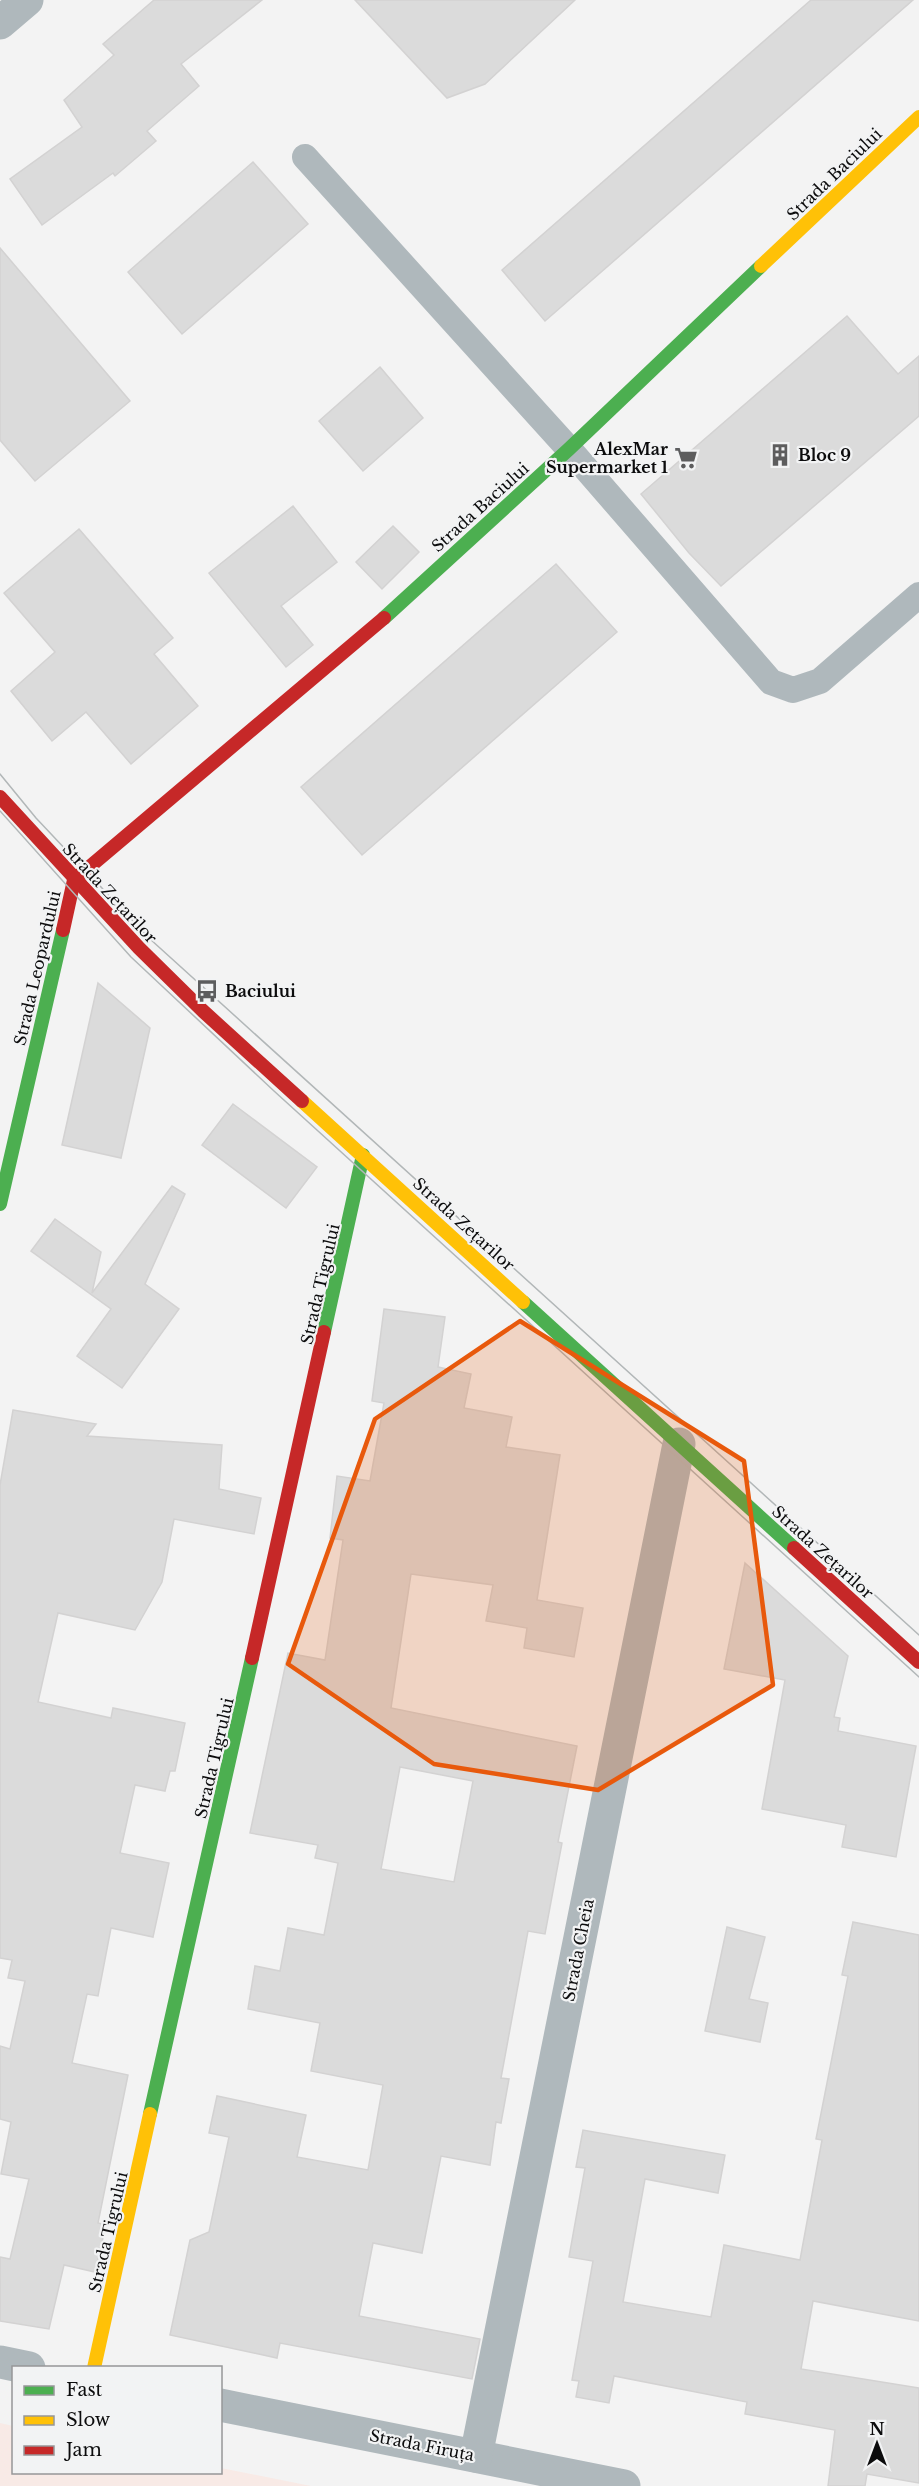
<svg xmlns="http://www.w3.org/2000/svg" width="919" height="2486" font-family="'Libre Baskerville',serif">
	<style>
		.industrial { fill: #f8eae6 }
		.building { fill: #dbdbdb; stroke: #d3d2d2; stroke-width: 1.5; fill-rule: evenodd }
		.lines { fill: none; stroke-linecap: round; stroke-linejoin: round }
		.lane { stroke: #afb8bc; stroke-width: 26 }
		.street { stroke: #afb8bc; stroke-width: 33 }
		.fast { stroke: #4caf50; stroke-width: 14 }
		.slow { stroke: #ffc107; stroke-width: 14 }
		.jam { stroke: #c62828; stroke-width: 14 }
		.tram { stroke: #b2b7b8; stroke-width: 1.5 }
		.marked { fill: #e8590c; fill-opacity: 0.2; stroke: #e8590c; stroke-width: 4.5; stroke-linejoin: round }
		.labels { text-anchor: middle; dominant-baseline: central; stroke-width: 4.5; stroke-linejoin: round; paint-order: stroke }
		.street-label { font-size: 16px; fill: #0c0c0d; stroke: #f2f3f4 }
		.poi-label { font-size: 16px; font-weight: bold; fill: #0c0c0d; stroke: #f2f3f4; text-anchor: start }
	</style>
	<rect width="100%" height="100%" fill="#f3f3f3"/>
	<path class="industrial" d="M0,2423L13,2426L14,2472H220L221,2468L311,2486H0Z"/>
	<g class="building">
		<path d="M154,0H262L181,64L199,86L147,131L156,141L115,176L113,173L42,225L10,179L82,127L64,100L114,55L103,44Z"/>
		<path d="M355,0H575L485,84L447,98Z"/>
		<path d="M811,0H913L545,321L502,270Z"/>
		<path d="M253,162L308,224L182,334L128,272Z"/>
		<path d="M0,248L130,401L35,481L0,440Z"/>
		<path d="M847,316L898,374L919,356V416L721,586L689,553L641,494Z"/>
		<path d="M380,367L423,418L363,471L319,421Z"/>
		<path d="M293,506L337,562L281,606L313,645L286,667L209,573Z"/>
		<path d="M393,526L419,552L382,589L356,562Z"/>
		<path d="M79,529L173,638L154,654L198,706L131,764L86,712L52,741L11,691L55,652L4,593Z"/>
		<path d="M556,564L617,632L362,855L301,787Z"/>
		<path d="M98,983L150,1028L121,1158L62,1145Z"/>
		<path d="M233,1104L317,1167L286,1208L202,1145Z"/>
		<path d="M172,1186L185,1194L145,1284L179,1309L122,1388L77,1356L111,1309L31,1251L55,1219L101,1252L92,1293Z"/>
		<path d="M384,1309L445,1317L438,1367L471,1374L464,1408L512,1417L506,1447L560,1455L537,1600L583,1608L574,1657L524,1648L527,1628L486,1621L493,1585L411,1574L391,1708L577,1746L558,1842L562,1843L545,1934L528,1931L501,2078L509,2079L501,2123L496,2122L490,2165L441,2156L422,2253L373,2243L359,2316L480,2339L472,2379L280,2343L277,2358L170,2335L190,2240L209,2232L229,2137L209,2133L217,2096L306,2115L297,2157L368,2170L383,2085L311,2071L320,2023L248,2009L255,1966L280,1971L288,1928L324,1935L338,1863L315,1858L318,1845L250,1833L288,1653L325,1660L343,1540L330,1538L337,1476L370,1481L384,1403L372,1401ZM400,1767L473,1781L454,1882L381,1869Z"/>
		<path d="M13,1410L96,1424L87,1436L222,1445L219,1489L261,1498L254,1534L174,1519L162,1582L135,1630L58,1613L38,1702L111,1718L113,1708L185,1723L175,1771H170L165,1791L135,1785L120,1853L169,1863L153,1937L111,1928L98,1996L87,1994L72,2063L128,2075L98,2223L106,2225L95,2272L64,2265L49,2329L0,2321V2257L10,2259L29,2179L1,2174L11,2122L0,2119V2046L10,2049L25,1981L8,1978L12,1960L0,1958V1485Z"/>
		<path d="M745,1563L848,1656L834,1717L840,1718L838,1731L916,1746L896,1857L842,1847L846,1825L762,1809L785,1680L724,1669Z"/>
		<path d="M853,1922L919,1935V2321L813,2301L801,2369L919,2388V2483L867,2474L865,2486H828L835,2430L745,2414L747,2402L614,2376L609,2403L576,2397L579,2381L572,2380L593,2261L569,2257L585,2168L576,2167L583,2130L725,2155L718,2193L645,2179L623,2302L711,2317L724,2245L800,2260L822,2140L816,2139L848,1976L842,1975Z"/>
		<path d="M727,1927L765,1937L749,1999L768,2003L760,2042L705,2031Z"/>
	</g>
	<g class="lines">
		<path class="lane" d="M305,157L569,449L771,682L793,690L820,681L919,595"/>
		<g class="street">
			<path d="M0,23L27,0"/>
			<path d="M0,2362L29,2368"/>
			<path d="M220,2405L624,2486"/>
			<path d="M476,2456L679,1444"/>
		</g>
		<g class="fast">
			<path d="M384,618L569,449L761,266"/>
			<path d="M0,1204L63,930"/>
			<path d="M523,1302L794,1548"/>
			<path d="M324,1332L363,1155"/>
			<path d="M150,2114L252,1658"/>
		</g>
		<g class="slow">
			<path d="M761,266L919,117"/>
			<path d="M302,1101L523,1302"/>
			<path d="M94,2368L150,2114"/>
		</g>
		<g class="jam">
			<path d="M0,797L139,948L203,1011L302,1101"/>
			<path d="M63,930L74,880L384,618"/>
			<path d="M794,1548L919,1662"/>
			<path d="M252,1658L324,1332"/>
		</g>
		<g class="tram">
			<path d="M0,774L36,818L150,939L919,1635"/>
			<path d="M0,811L131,957L274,1091L919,1677"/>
		</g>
	</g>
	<path class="marked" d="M520,1321L744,1461L773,1685L598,1790L434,1764L288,1664L375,1419Z"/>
	<defs>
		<g id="building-bare" transform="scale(1.8)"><path d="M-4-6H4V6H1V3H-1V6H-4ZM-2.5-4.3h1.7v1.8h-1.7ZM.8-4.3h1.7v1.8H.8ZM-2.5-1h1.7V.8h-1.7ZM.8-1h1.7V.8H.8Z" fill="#5d5d5e" stroke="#f2f3f4" stroke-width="2.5" paint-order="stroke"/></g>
		<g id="supermarket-bare" transform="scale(1.8)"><path d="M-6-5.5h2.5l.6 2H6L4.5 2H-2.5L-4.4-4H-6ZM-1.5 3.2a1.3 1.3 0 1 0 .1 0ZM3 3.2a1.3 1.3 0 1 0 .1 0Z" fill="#5d5d5e" stroke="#f2f3f4" stroke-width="2.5" paint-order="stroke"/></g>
		<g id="bus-bare" transform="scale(1.8)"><path d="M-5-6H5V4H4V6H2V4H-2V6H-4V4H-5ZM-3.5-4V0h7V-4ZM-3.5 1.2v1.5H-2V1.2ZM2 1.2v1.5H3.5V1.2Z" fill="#5d5d5e" stroke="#f2f3f4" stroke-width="2.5" paint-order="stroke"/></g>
	</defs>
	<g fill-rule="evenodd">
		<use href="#building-bare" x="780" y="455"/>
		<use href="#supermarket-bare" x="686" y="458"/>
		<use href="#bus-bare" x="207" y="991"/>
	</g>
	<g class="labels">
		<g class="street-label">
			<text transform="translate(834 174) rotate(-44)">Strada Baciului</text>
			<text transform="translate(480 507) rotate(-42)">Strada Baciului</text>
			<text transform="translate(110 893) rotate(47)">Strada Zețarilor</text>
			<text transform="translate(37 968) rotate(-77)">Strada Leopardului</text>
			<text transform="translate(464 1224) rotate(42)">Strada Zețarilor</text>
			<text transform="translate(320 1284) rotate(-77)">Strada Tigrului</text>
			<text transform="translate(823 1552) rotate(42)">Strada Zețarilor</text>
			<text transform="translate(214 1758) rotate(-77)">Strada Tigrului</text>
			<text transform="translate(578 1950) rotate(-79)">Strada Cheia</text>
			<text transform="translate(108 2232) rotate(-77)">Strada Tigrului</text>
			<text transform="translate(422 2445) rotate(11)">Strada Firuța</text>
		</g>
		<g class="poi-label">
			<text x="668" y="449" text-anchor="end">AlexMar<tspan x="668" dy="18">Supermarket 1</tspan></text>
			<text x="798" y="455">Bloc 9</text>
			<text x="225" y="991">Baciului</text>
		</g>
	</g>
	<rect x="12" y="2366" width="210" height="108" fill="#f2f3f4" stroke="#969798" stroke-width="1.5"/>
	<rect x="24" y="2386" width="30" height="9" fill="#4caf50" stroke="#969798" stroke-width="1.5"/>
	<text x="66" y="2396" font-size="18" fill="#0c0c0d">Fast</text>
	<rect x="24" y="2416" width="30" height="9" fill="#ffc107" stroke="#969798" stroke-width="1.5"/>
	<text x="66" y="2426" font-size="18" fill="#0c0c0d">Slow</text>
	<rect x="24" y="2446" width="30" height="9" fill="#c62828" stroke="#969798" stroke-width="1.5"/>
	<text x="66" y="2456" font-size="18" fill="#0c0c0d">Jam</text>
	<g transform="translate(877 2444)" stroke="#f2f3f4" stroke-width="4.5" paint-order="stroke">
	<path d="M0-4.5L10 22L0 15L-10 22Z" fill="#0c0c0d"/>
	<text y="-9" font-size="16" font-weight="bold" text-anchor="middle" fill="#0c0c0d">N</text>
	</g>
</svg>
